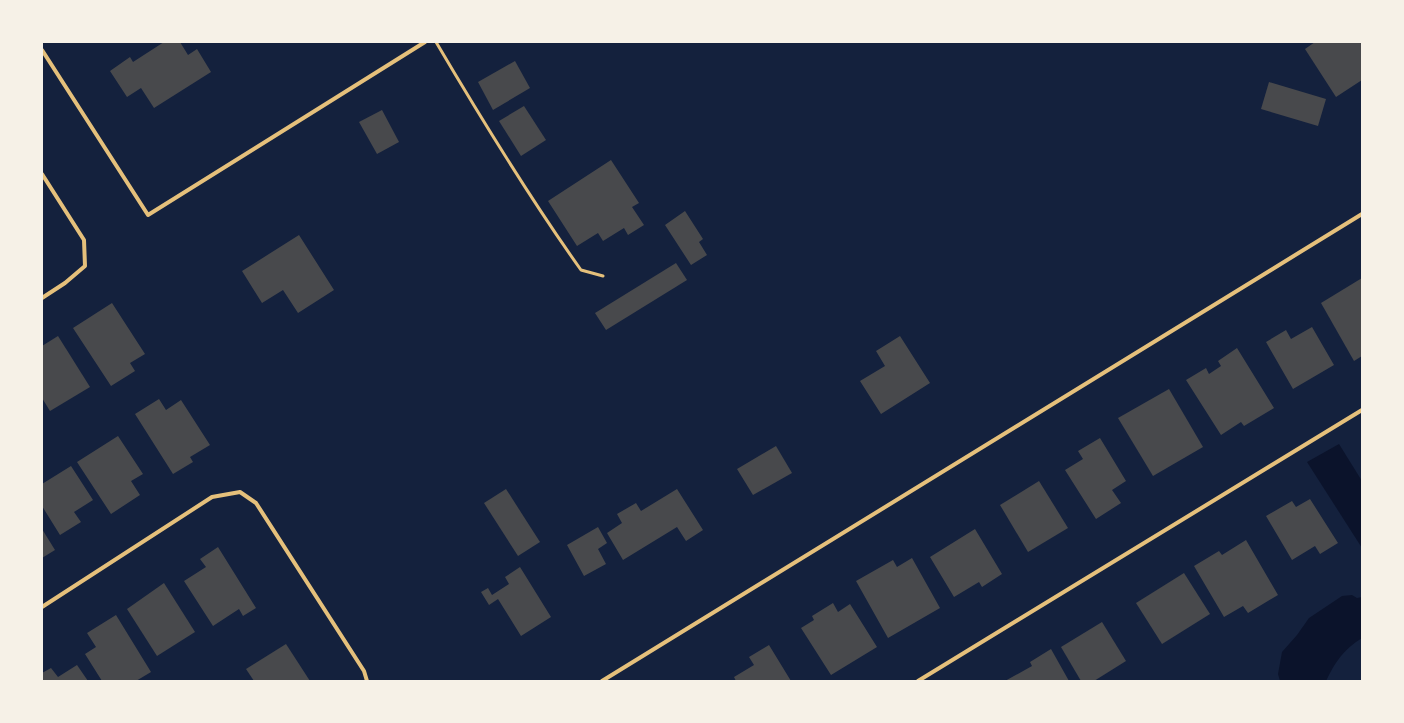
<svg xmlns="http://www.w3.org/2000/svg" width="1404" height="723" font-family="Merriweather,serif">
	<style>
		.water { fill: #0b132b }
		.building { fill: #48494c }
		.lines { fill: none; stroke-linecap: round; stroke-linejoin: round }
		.service { stroke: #e5c07b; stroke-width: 3 }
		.minor { stroke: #e5c07b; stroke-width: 4 }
	</style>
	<rect width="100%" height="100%" fill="#14213d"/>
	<g class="water">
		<path d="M1339,444L1362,481V548L1307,462Z"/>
		<path d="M1352,595L1357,598L1362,597V638C1344,649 1335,662 1326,681H1280L1278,674L1282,652L1297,635L1309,618L1342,596Z"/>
	</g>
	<g class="building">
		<path d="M164,42H180L188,55L197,49L211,72L154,108L141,88L127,97L110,71L130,57L133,62Z"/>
		<path d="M1315,42H1362V80L1336,97L1305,49Z"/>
		<path d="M515,61L530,88L493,110L478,82Z"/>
		<path d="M1269,82L1326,99L1318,126L1261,109Z"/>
		<path d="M524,106L546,140L521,156L499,121Z"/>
		<path d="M382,110L399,142L377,154L359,122Z"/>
		<path d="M611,160L639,203L632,207L644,225L628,235L624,228L603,241L598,233L577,246L548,201Z"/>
		<path d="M685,211L703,239L699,242L707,255L691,265L665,225Z"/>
		<path d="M299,235L334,290L298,313L283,290L262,303L242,271Z"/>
		<path d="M676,263L687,280L606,330L595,313Z"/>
		<path d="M1362,278V356L1354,361L1321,303Z"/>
		<path d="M112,303L145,354L130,363L135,371L111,386L73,328Z"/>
		<path d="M1312,327L1334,365L1293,389L1266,342L1286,330L1291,339Z"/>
		<path d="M58,336L90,387L50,411L42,398V346Z"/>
		<path d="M900,336L930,383L881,414L860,381L885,366L876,351Z"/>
		<path d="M1237,348L1274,408L1244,426L1241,422L1221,435L1186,380L1206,368L1209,374L1221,366L1218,361Z"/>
		<path d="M1169,389L1203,447L1153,476L1118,418Z"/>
		<path d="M159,399L166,410L181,400L210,445L190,457L193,462L173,474L135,414Z"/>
		<path d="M118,436L143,474L131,481L140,495L111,514L77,462Z"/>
		<path d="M1100,438L1126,481L1112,490L1121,503L1096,519L1065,470L1083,459L1078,451Z"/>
		<path d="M776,446L792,473L753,495L737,469Z"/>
		<path d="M71,466L93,500L74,512L81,522L60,535L42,506V484Z"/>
		<path d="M1039,481L1068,528L1028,552L1000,505Z"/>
		<path d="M506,489L540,542L518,556L484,503Z"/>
		<path d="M677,489L703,530L686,541L677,527L623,560L607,533L622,523L617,514L636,503L641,511Z"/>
		<path d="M1310,499L1338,543L1320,554L1315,546L1292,560L1266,516L1292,501L1296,507Z"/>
		<path d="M598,527L607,543L598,549L606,564L584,576L567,545Z"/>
		<path d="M42,529L55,550L42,558Z"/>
		<path d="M975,529L1002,574L982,587L979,582L954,597L930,557Z"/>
		<path d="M1246,540L1278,595L1248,613L1243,606L1224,617L1194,566L1219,551L1222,555Z"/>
		<path d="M218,547L256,608L243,616L239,609L213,626L184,581L206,567L200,559Z"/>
		<path d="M912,558L940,608L888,638L856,581L893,560L897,567Z"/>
		<path d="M520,567L551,617L521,636L498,599L489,605L481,592L488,588L492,595L509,584L505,577Z"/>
		<path d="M1184,573L1210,614L1162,644L1136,603Z"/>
		<path d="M164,583L195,632L157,656L127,609Z"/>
		<path d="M833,603L838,612L850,604L877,647L831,675L801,628L814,620L812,616Z"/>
		<path d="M116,615L151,672L136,681H102L85,654L96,647L87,633Z"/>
		<path d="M1102,622L1126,661L1094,681H1081L1061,647Z"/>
		<path d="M286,644L310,681H254L246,669Z"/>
		<path d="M769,645L791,681H736L734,677L754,665L749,657Z"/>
		<path d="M1051,649L1069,681H1005L1032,666L1030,662Z"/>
		<path d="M77,665L88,681H42V673L51,668L58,677Z"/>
	</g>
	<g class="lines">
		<path class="service" d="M436,42C482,120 529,197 581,270L603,276"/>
		<g class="minor">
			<path d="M42,50L148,215L425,42"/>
			<path d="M42,174L84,240L85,266L65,283L42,298"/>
			<path d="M42,607L212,497L240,492L256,503L364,671L367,681"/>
			<path d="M602,681L1362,214"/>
			<path d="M918,681L1362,410"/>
		</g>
	</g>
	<rect width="1404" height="723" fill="none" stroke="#f6f1e7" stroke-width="86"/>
</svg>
